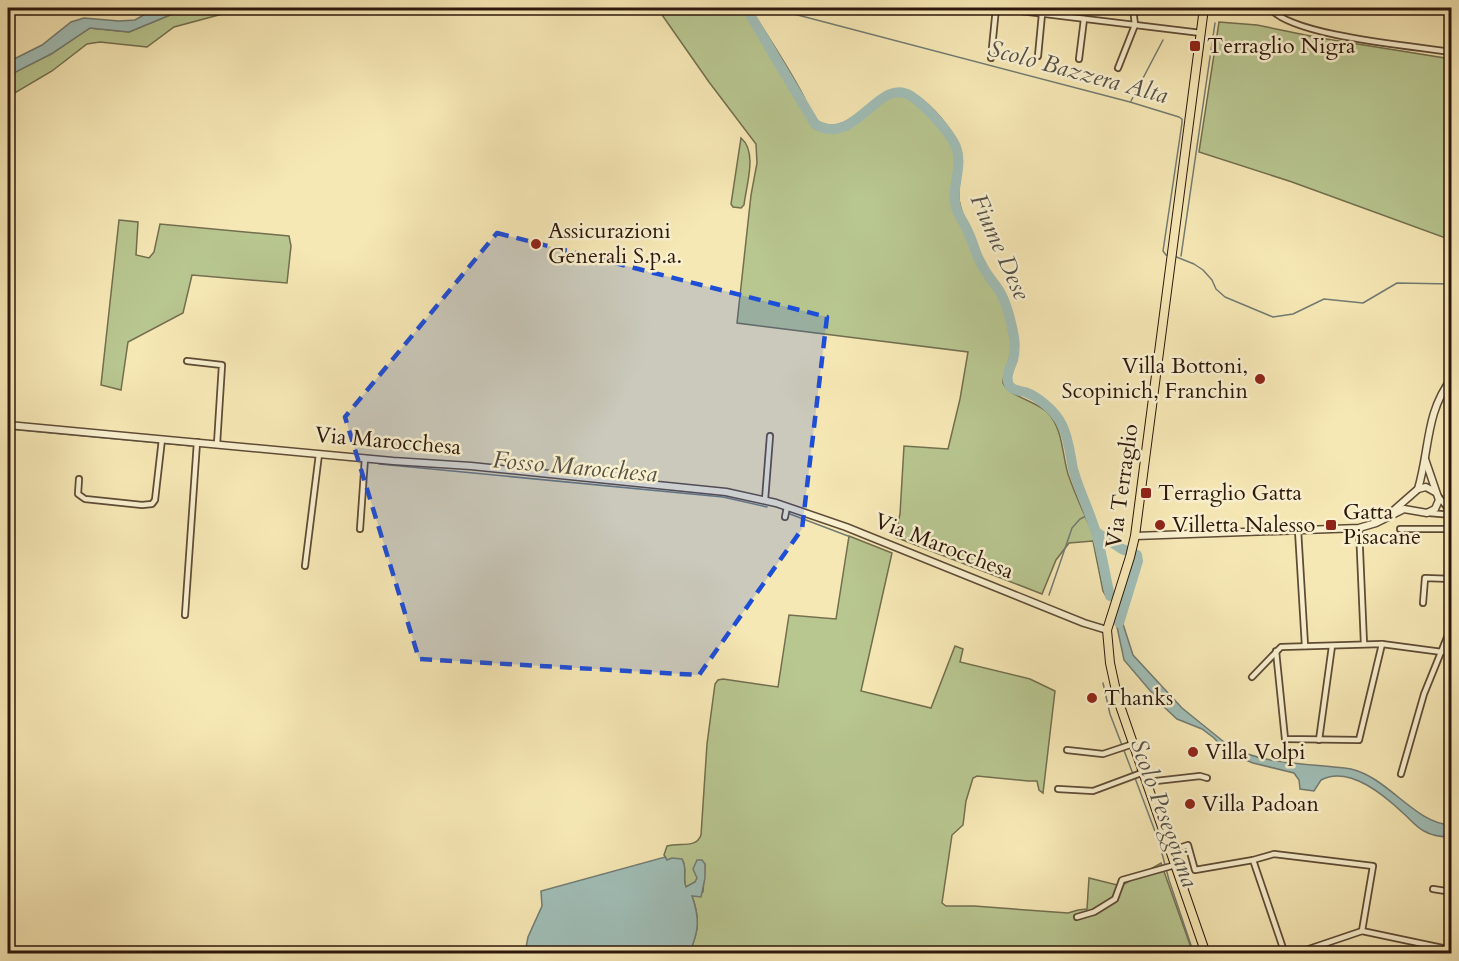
<svg xmlns="http://www.w3.org/2000/svg" width="1459" height="961" font-family="Cardo,serif">
	<style>
		.green { fill: #b8c690; stroke: #726e4e; stroke-width: 1.5 }
		.water { fill: #a0beb7; stroke: #727b73; stroke-width: 1.5 }
		.lines { fill: none; stroke-linecap: round; stroke-linejoin: round }
		.stream { stroke: #727b73; stroke-width: 1.5 }
		.river { stroke: #a0beb7; stroke-width: 10 }
		.minor-casing { stroke: #5e4b36; stroke-width: 8 }
		.tertiary-casing { stroke: #5e4b36; stroke-width: 9 }
		.primary-casing { stroke: #2c170c; stroke-width: 10 }
		.minor { stroke: #f9f0cf; stroke-width: 4.5 }
		.tertiary { stroke: #f9f0cf; stroke-width: 6 }
		.primary { stroke: #f6e8b5; stroke-width: 8 }
		.marked { fill: #1d4ed8; fill-opacity: 0.2; stroke: #1d4ed8; stroke-width: 4.5; stroke-dasharray: 12 8; stroke-linejoin: round }
		.poi-dot { fill: #8f2418; stroke: #f9f0cf; stroke-width: 2 }
		.labels { text-anchor: middle; dominant-baseline: central; stroke-width: 5; stroke-linejoin: round; paint-order: stroke }
		.poi-label { font-size: 22px; fill: #2c170c; stroke: #f9f0cf; text-anchor: start }
		.street-label { font-size: 22px; fill: #2c170c; stroke: #f9f0cf }
		.water-label { font-size: 24px; font-style: italic; fill: #555148; stroke: #f9f0cf }
	</style>
	<rect width="100%" height="100%" fill="#f6e8b5"/>
	<filter id="stains"><feTurbulence type="fractalNoise" baseFrequency=".00333" numOctaves="4"/><feColorMatrix values="0 0 0 0 .2 0 0 0 0 .09 0 0 0 0 .02 0 0 0 .5 -.17"/></filter>
	<radialGradient id="worn" r=".72"><stop offset=".6" stop-color="#630" stop-opacity="0"/><stop offset="1" stop-color="#630" stop-opacity=".3"/></radialGradient>
	<g class="green">
		<path d="M187,8H245L174,27L147,47L100,42L87,44L52,71L8,97V75L51,54L90,28L129,32Z"/>
		<path d="M631,8H750C768,37 788,66 804,97C808,106 812,119 821,123C853,137 876,81 906,91C926,97 947,123 957,141C968,158 957,180 959,199C961,214 978,253 986,267C988,272 992,277 995,282C1002,301 1009,324 1011,344C1013,358 1003,370 1003,383C1009,397 1037,401 1048,413C1063,429 1062,454 1068,474C1075,494 1084,514 1093,533C1101,552 1105,576 1106,596L1103,591L1093,541L1069,543L1056,560L1042,594L895,537L900,514L904,446L948,449L960,399L968,352L737,323L751,195L757,163L756,144L709,82L660,12Z"/>
		<path d="M1219,22L1257,25L1320,38L1451,59V240L1292,182L1199,152Z"/>
		<path d="M741,138C758,152 746,186 744,205L741,208L733,207L731,204Z"/>
		<path d="M119,220L138,222L136,255L149,258L154,252L160,224L289,236L291,246L287,283L192,275L183,313L128,342L121,390L101,385Z"/>
		<path d="M849,536L892,553L861,691L931,708L955,646L963,649L960,662L1030,679L1055,691L1043,793L1039,790L1037,781H1028L977,776L973,778L966,801L963,825L952,835L942,903L946,906H974L1068,913L1078,910L1087,909L1089,878L1121,886L1161,863L1193,953H689C699,932 700,918 692,896L703,892L705,864L695,882L686,887C682,877 688,869 682,860H667L664,855L667,846C680,842 696,849 701,835L707,744L715,684L718,680L723,679L778,687L789,615L836,619Z"/>
	</g>
	<g class="water">
		<path d="M156,8H187L129,32L90,28L51,54L8,76V62L42,45L71,22L84,18L119,21L135,20Z"/>
		<path d="M1121,607L1122,621L1133,655L1182,708L1229,746C1265,766 1312,763 1351,769C1389,778 1414,823 1451,825V837C1442,837 1432,836 1424,831C1416,827 1410,819 1403,813C1384,795 1349,765 1321,780L1314,791L1300,789L1299,780L1294,773L1253,763L1233,755L1224,749L1214,738L1202,729L1177,719L1164,707L1124,660L1116,622Z"/>
		<path d="M665,857L667,860L672,858L682,859C688,869 682,878 686,887L695,882L697,878L693,869L697,860H702L705,864V878L701,897L692,896C700,919 699,932 689,953H525L528,937L542,906L541,891Z"/>
	</g>
	<g class="lines">
		<g class="stream">
			<path d="M771,8L1130,102L1179,117L1182,119V123L1163,251L1166,255L1170,256"/>
			<path d="M1131,101L1163,40"/>
			<path d="M1174,256L1194,264L1203,270L1212,280L1216,289L1225,297L1273,317L1293,314L1324,299L1363,303L1397,283L1452,284"/>
			<path d="M1181,256L1215,23"/>
			<path d="M8,429L192,446"/>
			<path d="M379,464L723,497L767,507"/>
			<path d="M790,514L848,536"/>
			<path d="M1049,595L1072,528L1080,519L1088,515"/>
			<path d="M1103,683L1110,714L1133,774"/>
			<path d="M1135,778L1159,842L1169,880L1194,954"/>
		</g>
		<g class="river">
			<path d="M746,8L815,124C856,149 878,75 911,96C925,105 950,132 956,147C964,168 949,190 957,210C960,218 966,226 969,234C974,244 975,254 981,263C985,272 990,278 996,286C1006,298 1011,321 1014,337C1015,344 1015,352 1013,360C1011,366 1006,374 1008,381C1008,384 1010,387 1012,388C1016,391 1021,391 1025,392C1039,397 1056,412 1062,425C1069,439 1070,454 1073,469C1079,491 1090,512 1096,533C1102,553 1105,575 1110,596"/>
			<path d="M1096,532L1122,549L1137,555L1138,561L1119,623"/>
		</g>
		<g class="minor-casing">
			<g id="minor">
				<path d="M995,8L1201,33"/>
				<path d="M1270,8C1291,36 1413,46 1452,52"/>
				<path d="M1038,56L1042,14"/>
				<path d="M991,58L996,8"/>
				<path d="M1079,59L1084,19"/>
				<path d="M1118,68L1135,25L1133,8"/>
				<path d="M187,361L222,365L217,444"/>
				<path d="M79,479L78,494L85,499L142,505L152,504L155,500L162,439"/>
				<path d="M1439,497L1452,514"/>
				<path d="M765,500L770,436"/>
				<path d="M1429,513L1452,515"/>
				<path d="M785,517L787,507"/>
				<path d="M1359,528L1364,644"/>
				<path d="M360,529L365,458"/>
				<path d="M1400,529H1452"/>
				<path d="M1298,530L1305,646"/>
				<path d="M305,566L319,454"/>
				<path d="M1423,603L1425,578L1452,579"/>
				<path d="M185,615L197,442"/>
				<path d="M1276,651L1285,739L1359,740L1382,644"/>
				<path d="M1252,677L1281,647L1382,644L1442,652"/>
				<path d="M1319,740L1332,646"/>
				<path d="M1067,750L1103,754L1133,744"/>
				<path d="M1401,774L1424,694L1452,625"/>
				<path d="M1147,782L1200,776L1207,778"/>
				<path d="M1058,789L1093,791L1144,772"/>
				<path d="M1170,851L1188,845L1195,870L1253,860L1274,854L1373,866L1362,931"/>
				<path d="M1253,860L1285,954"/>
				<path d="M1433,889L1452,892"/>
				<path d="M1077,917L1094,912L1115,899L1122,880L1175,865"/>
				<path d="M1294,954L1362,931L1452,950"/>
			</g>
		</g>
		<g class="tertiary-casing">
			<g id="tertiary">
				<path d="M8,425L393,461L471,466L726,492L776,503L846,527L1084,623L1107,630"/>
				<path d="M1418,489C1430,449 1425,413 1452,378"/>
				<path d="M1393,511L1418,489L1426,487L1435,492"/>
				<path d="M1135,536L1359,528L1376,523L1404,509L1427,513L1435,509L1439,500L1425,459"/>
			</g>
		</g>
		<g class="primary-casing">
			<path id="primary" d="M1204,8L1135,536L1130,557L1107,630L1110,663L1118,700L1206,954"/>
		</g>
		<use href="#minor" class="minor"/>
		<use href="#tertiary" class="tertiary"/>
		<use href="#primary" class="primary"/>
	</g>
	<path class="marked" d="M497,233L827,317L802,529L699,675L419,659L345,417Z"/>
	<g class="poi-dot">
		<rect x="1189" y="40" width="12" height="12" rx="3"/>
		<circle cx="536" cy="244" r="6"/>
		<circle cx="1260" cy="379" r="6"/>
		<rect x="1140" y="487" width="12" height="12" rx="3"/>
		<circle cx="1160" cy="525" r="6"/>
		<rect x="1325" y="519" width="12" height="12" rx="3"/>
		<circle cx="1092" cy="698" r="6"/>
		<circle cx="1193" cy="752" r="6"/>
		<circle cx="1190" cy="804" r="6"/>
	</g>
	<g class="labels">
		<g class="poi-label">
			<text x="1207" y="46">Terraglio Nigra</text>
			<text x="548" y="231">Assicurazioni<tspan x="548" dy="25">Generali S.p.a.</tspan></text>
			<text x="1248" y="366" text-anchor="end">Villa Bottoni,<tspan x="1248" dy="25">Scopinich, Franchin</tspan></text>
			<text x="1158" y="493">Terraglio Gatta</text>
			<text x="1343" y="512">Gatta<tspan x="1343" dy="25">Pisacane</tspan></text>
			<text x="1172" y="525">Villetta Nalesso</text>
			<text x="1104" y="698">Thanks</text>
			<text x="1205" y="752">Villa Volpi</text>
			<text x="1202" y="804">Villa Padoan</text>
		</g>
		<g class="street-label">
			<text transform="translate(388 441) rotate(5)">Via Marocchesa</text>
			<text transform="translate(1122 486) rotate(-82)">Via Terraglio</text>
			<text transform="translate(944 546) rotate(21)">Via Marocchesa</text>
		</g>
		<g class="water-label">
			<text transform="translate(1078 72) rotate(15)">Scolo Bazzera Alta</text>
			<text transform="translate(1000 247) rotate(66)">Fiume Dese</text>
			<text transform="translate(575 467) rotate(5)">Fosso Marocchesa</text>
			<text transform="translate(1164 813) rotate(70)">Scolo Peseggiana</text>
		</g>
	</g>
	<rect width="1459" height="961" fill="none" stroke="#f6e8b5" stroke-width="30"/>
	<rect x="9" y="9" width="1441" height="943" fill="none" stroke="#2c170c" stroke-width="3"/>
	<rect x="15" y="15" width="1429" height="931" fill="none" stroke="#2c170c" stroke-width="1.5"/>
	<rect width="100%" height="100%" filter="url(#stains)"/>
	<rect width="100%" height="100%" fill="url(#worn)"/>
</svg>
